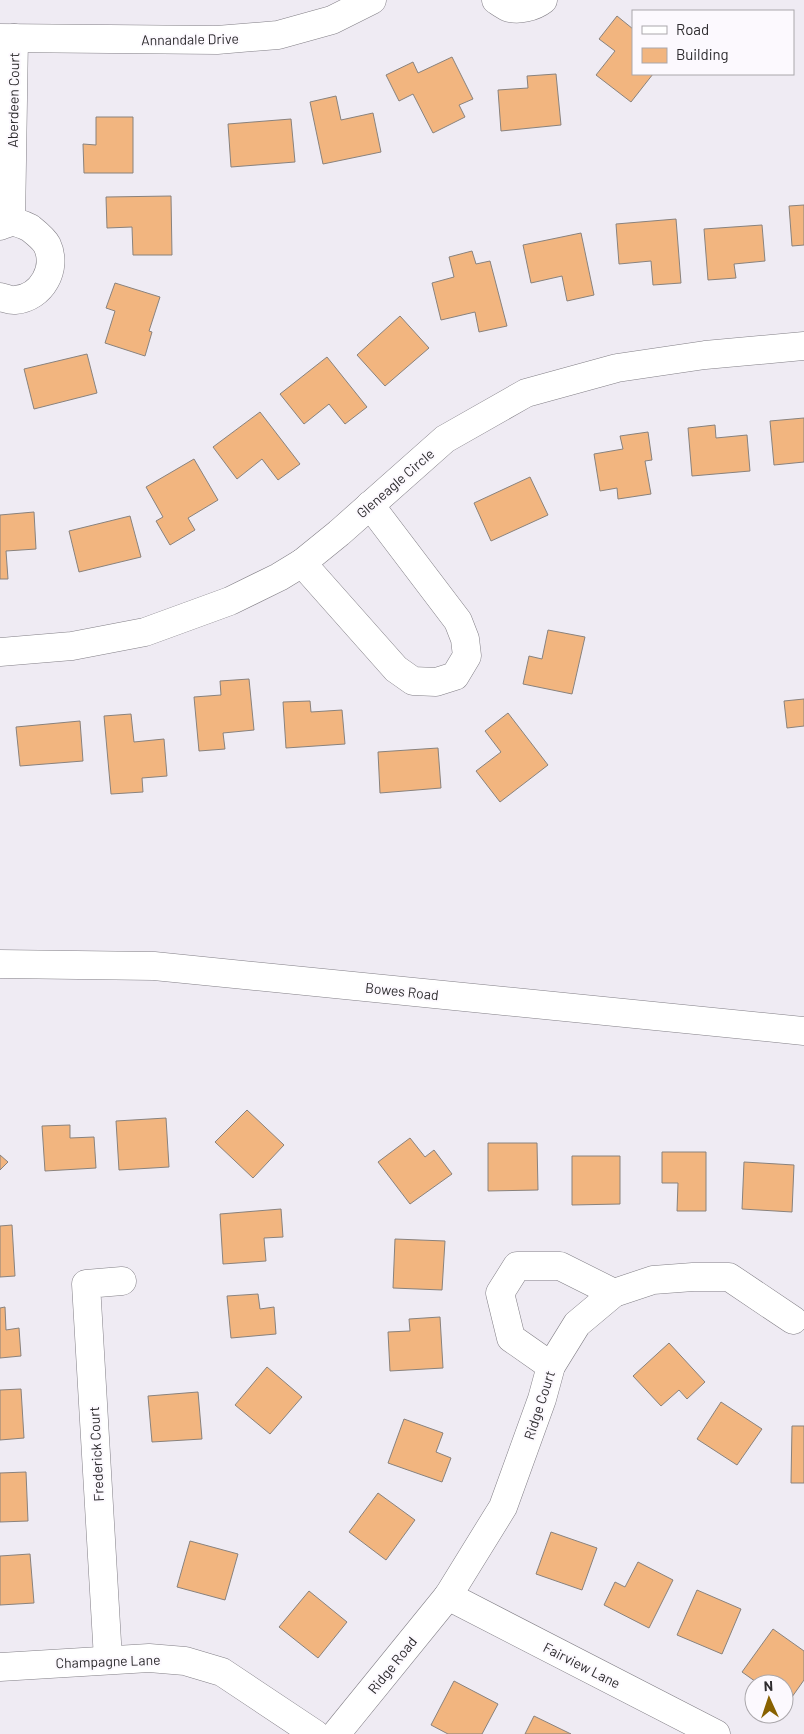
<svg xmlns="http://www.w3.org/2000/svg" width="804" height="1734" font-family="Barlow,sans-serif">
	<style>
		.building { fill: #f2b57f; stroke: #89827d }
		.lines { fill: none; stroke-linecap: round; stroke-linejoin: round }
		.minor-casing { stroke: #827f86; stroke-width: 29 }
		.major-casing { stroke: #827f86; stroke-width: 29 }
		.minor { stroke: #fff; stroke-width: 28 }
		.major { stroke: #fff; stroke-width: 28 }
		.labels { text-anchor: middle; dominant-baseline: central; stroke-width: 4; stroke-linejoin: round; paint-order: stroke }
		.street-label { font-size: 14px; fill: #2e2c2f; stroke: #fcf9fe }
	</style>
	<rect width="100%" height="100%" fill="#efebf3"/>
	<g class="building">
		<path d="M617,16L633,29V74H653L631,102L596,75L615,51L599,39Z"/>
		<path d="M452,57L473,99L459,105L465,117L433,133L413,94L399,101L386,75L413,62L418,73Z"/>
		<path d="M556,74L561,125L501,131L498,90L528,88L527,76Z"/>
		<path d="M336,96L341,120L373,113L381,152L323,164L310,102Z"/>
		<path d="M96,117H133V173H84L83,144L96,145Z"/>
		<path d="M291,119L295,162L231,167L228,124Z"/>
		<path d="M171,196L172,255H133L132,227L107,228L106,197Z"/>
		<path d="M804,205V245L792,246L789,206Z"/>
		<path d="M676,219L681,283L653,285L651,261L619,264L616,224Z"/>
		<path d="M762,225L765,261L734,264L736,278L708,280L704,229Z"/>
		<path d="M581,233L594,295L567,301L562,276L531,283L523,245Z"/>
		<path d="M472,251L476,264L490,261L507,326L479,332L475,312L441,320L432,283L454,277L449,257Z"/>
		<path d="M115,283L160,297L149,331L152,332L145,356L105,343L115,311L106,308Z"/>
		<path d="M400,316L429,348L385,386L357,355Z"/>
		<path d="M87,354L97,393L34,409L24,369Z"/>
		<path d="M327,357L367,407L345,424L329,404L304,424L280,394Z"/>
		<path d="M260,412L300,464L278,480L262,459L237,479L213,447Z"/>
		<path d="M804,418V462L774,465L770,421Z"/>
		<path d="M715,425L716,438L747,435L750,471L692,476L688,428Z"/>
		<path d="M648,432L652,460L645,461L651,494L618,499L617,488L600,491L594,454L623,449L620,436Z"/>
		<path d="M194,459L218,500L188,518L195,530L170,545L156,521L163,517L146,487Z"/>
		<path d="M530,477L548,515L491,541L474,503Z"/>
		<path d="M34,512L36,549L6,551L8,579H0V515Z"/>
		<path d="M130,516L141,557L79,572L69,531Z"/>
		<path d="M548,630L585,637L572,694L523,684L529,656L542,659Z"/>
		<path d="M249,679L254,730L223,733L225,749L199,751L194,697L221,695L220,681Z"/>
		<path d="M804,699V726L787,728L784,701Z"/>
		<path d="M310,701L311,712L342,710L345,744L286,748L283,702Z"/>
		<path d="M508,713L548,765L500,802L476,771L501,752L485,731Z"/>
		<path d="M131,714L134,742L164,739L167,776L142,778L143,792L111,794L104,716Z"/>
		<path d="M80,721L83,761L20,766L16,727Z"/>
		<path d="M438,748L441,788L380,793L378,752Z"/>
		<path d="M247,1110L284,1145L253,1178L215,1142Z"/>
		<path d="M166,1118L169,1167L119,1170L116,1121Z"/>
		<path d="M70,1125V1138L94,1137L96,1168L45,1171L42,1126Z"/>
		<path d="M410,1138L425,1157L434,1150L452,1174L410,1204L378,1162Z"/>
		<path d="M488,1143H537L538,1190L488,1191Z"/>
		<path d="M662,1152H706V1211H677L678,1183H662Z"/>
		<path d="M0,1155L8,1162L0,1170Z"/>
		<path d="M572,1156H620V1204L572,1205Z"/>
		<path d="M744,1162L794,1165L792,1212L742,1209Z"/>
		<path d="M281,1209L283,1237L264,1238L266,1261L223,1264L220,1214Z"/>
		<path d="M12,1225L15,1276L0,1277V1226Z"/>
		<path d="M395,1239L445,1241L442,1290L393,1288Z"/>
		<path d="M258,1294L260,1309L274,1307L276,1334L231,1338L227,1296Z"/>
		<path d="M5,1307L6,1330L19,1328L21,1356L0,1358V1308Z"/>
		<path d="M440,1317L443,1368L390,1371L388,1332L410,1331L409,1319Z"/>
		<path d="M669,1343L705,1382L687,1399L679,1390L661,1406L633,1376Z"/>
		<path d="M267,1367L302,1397L270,1434L235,1405Z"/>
		<path d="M21,1389L24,1438L0,1440V1390Z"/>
		<path d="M198,1392L202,1439L152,1442L148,1396Z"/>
		<path d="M721,1402L762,1429L737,1465L697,1439Z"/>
		<path d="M404,1419L443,1433L436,1452L451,1458L442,1482L388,1463Z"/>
		<path d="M792,1426H804V1483H791Z"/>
		<path d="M26,1472L28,1521L0,1522V1473Z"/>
		<path d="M378,1493L415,1520L386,1560L349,1532Z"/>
		<path d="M551,1532L597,1548L582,1590L536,1574Z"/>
		<path d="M190,1541L238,1554L225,1600L177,1587Z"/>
		<path d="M30,1554L34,1603L0,1605V1556Z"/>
		<path d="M638,1562L673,1580L649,1628L604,1605L615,1582L625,1587Z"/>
		<path d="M697,1590L741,1609L722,1654L677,1635Z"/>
		<path d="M309,1591L347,1622L318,1658L279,1627Z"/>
		<path d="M773,1629L804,1651V1680L787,1704L784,1702V1684H759L742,1672Z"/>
		<path d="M454,1681L498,1704L482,1734H448L431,1725Z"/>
		<path d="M534,1716L571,1734H525Z"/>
	</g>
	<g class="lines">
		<g class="minor-casing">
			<g id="minor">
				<path d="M496,0C499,2 503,5 507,7C518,11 534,7 543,0"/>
				<path d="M0,38L217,40L278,35L332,20L372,0"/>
				<path d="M11,222L14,38"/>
				<path d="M0,226C3,225 8,223 11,222C18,222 24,225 30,228C35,232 44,239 47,245C58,268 42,298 15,300C11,301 5,298 0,297"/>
				<path d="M302,563L396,669L413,681L436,682L455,676L467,656L465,639L458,621L370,505"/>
				<path d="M0,652L72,646L145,632L230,601L279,577L302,563L339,533L445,439L526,393L617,368L705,355L804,346"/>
				<path d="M551,1366L511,1338L500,1293L517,1266H560L614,1293"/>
				<path d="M448,1596L716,1734"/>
				<path d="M108,1659L86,1284L122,1281"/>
				<path d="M0,1667L149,1658L185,1661L222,1672L315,1734"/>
				<path d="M336,1734L448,1596L503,1507L542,1399L551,1366L577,1324L614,1293L653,1280L693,1277H729L793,1320"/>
			</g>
		</g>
		<g class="major-casing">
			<path id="major" d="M0,964L154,966L804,1031"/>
		</g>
		<use href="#minor" class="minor"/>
		<use href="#major" class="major"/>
	</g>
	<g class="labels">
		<g class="street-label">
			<text transform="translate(190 39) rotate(-1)">Annandale Drive</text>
			<text transform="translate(13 100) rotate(-89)">Aberdeen Court</text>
			<text transform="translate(395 483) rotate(-41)">Gleneagle Circle</text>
			<text transform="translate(402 991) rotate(6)">Bowes Road</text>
			<text transform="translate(539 1405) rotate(-72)">Ridge Court</text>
			<text transform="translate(96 1454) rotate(-93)">Frederick Court</text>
			<text transform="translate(108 1661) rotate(-2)">Champagne Lane</text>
			<text transform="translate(392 1665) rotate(-51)">Ridge Road</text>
			<text transform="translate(582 1665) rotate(27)">Fairview Lane</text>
		</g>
	</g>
	<rect x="632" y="10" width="162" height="65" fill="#fcf9fe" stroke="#aaa7ab"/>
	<rect x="642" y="26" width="25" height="8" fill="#ffffff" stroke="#aaa7ab"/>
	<text x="676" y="35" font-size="15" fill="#2e2c2f">Road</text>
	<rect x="642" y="48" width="25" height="15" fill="#f2b57f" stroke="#aaa7ab"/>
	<text x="676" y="60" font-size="15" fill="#2e2c2f">Building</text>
	<g transform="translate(769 1699) rotate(357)"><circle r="24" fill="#fcf9fe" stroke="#aaa7ab"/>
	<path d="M0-4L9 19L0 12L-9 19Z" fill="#886100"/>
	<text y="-8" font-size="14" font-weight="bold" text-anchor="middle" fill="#2e2c2f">N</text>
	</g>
</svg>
